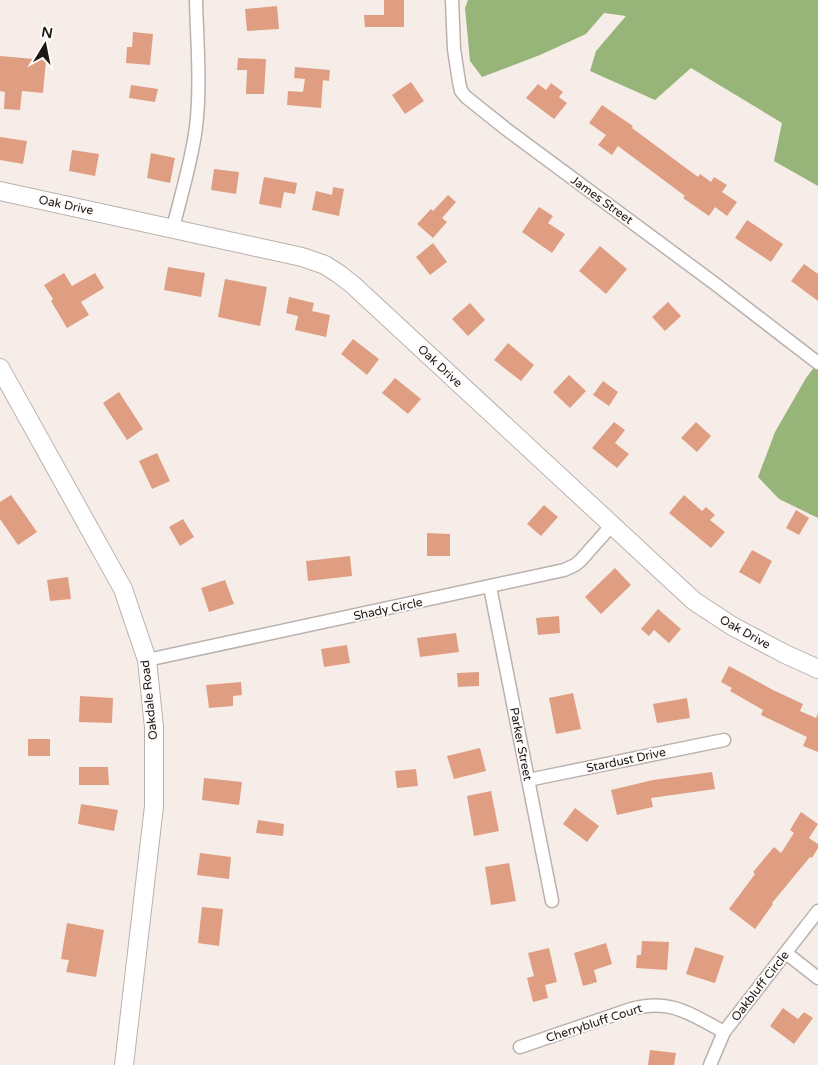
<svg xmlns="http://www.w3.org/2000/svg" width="818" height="1065" font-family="'Varela Round',sans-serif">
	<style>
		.forest { fill: #97b479 }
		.building { fill: #df9e81 }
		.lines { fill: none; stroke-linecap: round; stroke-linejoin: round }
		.street-casing { stroke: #bab1ad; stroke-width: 15 }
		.secondary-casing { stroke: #bab1ad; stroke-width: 20 }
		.street { stroke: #fff; stroke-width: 12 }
		.secondary { stroke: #fff; stroke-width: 18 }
		.labels { text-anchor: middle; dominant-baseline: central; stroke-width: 4; stroke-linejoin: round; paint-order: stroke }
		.street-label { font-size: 12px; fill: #1b1816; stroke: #fffbfa }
	</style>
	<rect width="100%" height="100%" fill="#f6ede9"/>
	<g class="forest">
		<path d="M468,0H818V186L774,161L782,123L691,68L655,100L590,71L596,51L626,16L604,13L586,34L540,55L482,77L470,61L465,8Z"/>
		<path d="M818,362V518L779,499L758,477L775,432L806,378Z"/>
	</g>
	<g class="building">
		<path d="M384,0H404V27H365L364,15H384Z"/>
		<path d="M277,6L279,29L247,31L245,9Z"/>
		<path d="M133,32L153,34L150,65L126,63L127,47H132Z"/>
		<path d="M0,56L46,60L43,93L22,91L20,110L4,109L5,92L0,91Z"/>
		<path d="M238,58L266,59L264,94H246L247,70H237Z"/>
		<path d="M295,67L330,70L329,81L323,80L321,108L287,105L288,91L303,92L305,79L294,78Z"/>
		<path d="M411,82L424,101L405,114L392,95Z"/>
		<path d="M551,83L563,92L559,97L567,103L554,119L526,98L538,84L546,90Z"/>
		<path d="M131,85L158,89L155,102L129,98Z"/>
		<path d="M602,105L633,126L632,128L698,177L700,174L711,182L714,177L727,185L722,192L737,202L727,216L715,207L709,216L683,198L685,196L618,146L612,155L598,145L606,135L589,123Z"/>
		<path d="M0,137L27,141L23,164L0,160Z"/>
		<path d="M72,150L99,154L95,176L69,171Z"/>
		<path d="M151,153L175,158L170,183L147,178Z"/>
		<path d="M214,169L239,172L236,194L211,190Z"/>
		<path d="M264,177L297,183L295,194L284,192L281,208L259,204Z"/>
		<path d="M333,187L344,189L339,216L312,210L316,191L332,195Z"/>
		<path d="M448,195L456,202L442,218L447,222L433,238L417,224L431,209L433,211Z"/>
		<path d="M539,207L553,216L548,223L565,234L552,253L522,232Z"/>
		<path d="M747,220L783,244L771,262L735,238Z"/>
		<path d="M433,243L447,262L430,275L416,257Z"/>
		<path d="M600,246L627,269L606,294L579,271Z"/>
		<path d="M804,264L818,274V301L791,281Z"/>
		<path d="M168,267L205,273L201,297L164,290Z"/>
		<path d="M64,273L72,286L95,273L104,288L81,302L89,315L67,328L51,301L53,299L44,285Z"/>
		<path d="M225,279L267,287L260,326L218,317Z"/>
		<path d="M289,297L314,303L312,311L330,315L326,337L295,330L298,316L286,313Z"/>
		<path d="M668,302L681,316L665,331L652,317Z"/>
		<path d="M470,303L485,320L468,336L452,319Z"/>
		<path d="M353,339L379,359L367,375L341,354Z"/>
		<path d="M508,343L534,365L521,381L494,360Z"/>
		<path d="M569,375L586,391L570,408L553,392Z"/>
		<path d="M395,378L421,399L408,414L382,393Z"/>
		<path d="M603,381L618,392L609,406L593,395Z"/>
		<path d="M119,392L143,429L127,440L103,403Z"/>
		<path d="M614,422L625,430L615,443L629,454L617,468L592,448Z"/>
		<path d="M696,422L711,436L697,452L681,438Z"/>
		<path d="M157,453L170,481L152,489L139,461Z"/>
		<path d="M11,495L37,532L18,545L0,519V502Z"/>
		<path d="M684,495L702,511L706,507L715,515L710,520L725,532L711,548L669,513Z"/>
		<path d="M544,505L558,517L541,536L527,524Z"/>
		<path d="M796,510L809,518L799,535L786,528Z"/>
		<path d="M183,519L194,537L180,546L169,527Z"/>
		<path d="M427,533L450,534V556H427Z"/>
		<path d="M752,550L772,561L760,584L739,572Z"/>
		<path d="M350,556L352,576L308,581L306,561Z"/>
		<path d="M615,568L631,585L601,614L585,597Z"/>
		<path d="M68,577L71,599L50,601L47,580Z"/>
		<path d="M225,580L234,604L209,612L201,588Z"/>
		<path d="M658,609L681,629L669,643L654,630L649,636L641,629Z"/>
		<path d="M559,616L560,633L538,635L536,618Z"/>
		<path d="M456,633L459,652L420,657L417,638Z"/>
		<path d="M347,645L350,663L324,667L321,649Z"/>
		<path d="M729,666L773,690L803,704L800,711L816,718L818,713V752L803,746L807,737L761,715L763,710L730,691L732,688L721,682Z"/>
		<path d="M479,672V686L458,687L457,673Z"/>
		<path d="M241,682L242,695L233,696V706L209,708L206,685Z"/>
		<path d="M573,693L581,729L556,734L549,698Z"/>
		<path d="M80,696L113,698L112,723L79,722Z"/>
		<path d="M687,698L690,718L657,723L653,704Z"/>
		<rect x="28" y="739" width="22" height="17"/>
		<path d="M480,748L486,771L454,779L447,756Z"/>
		<path d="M79,767H108L109,785H79Z"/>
		<path d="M416,769L418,786L397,788L395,771Z"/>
		<path d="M712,772L715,789L651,798L653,807L617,815L611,790L653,780Z"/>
		<path d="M204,778L242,782L239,805L202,800Z"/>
		<path d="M491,791L499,831L474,836L467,796Z"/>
		<path d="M81,804L118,810L114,831L78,824Z"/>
		<path d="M575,808L599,826L587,842L563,824Z"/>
		<path d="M801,812L818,824L809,838L818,844V848L812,858L810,857L772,903L773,904L755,929L729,909L755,874L753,872L774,847L781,853L794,833L790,830Z"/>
		<path d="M258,820L284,824L283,836L256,833Z"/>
		<path d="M200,853L231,857L229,879L197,875Z"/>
		<path d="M509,863L516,901L491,905L485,867Z"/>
		<path d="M202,907L223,909L219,946L198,943Z"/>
		<path d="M67,923L104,930L96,977L66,972L69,960L61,959Z"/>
		<path d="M642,941L669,942L667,970L636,968L637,955H641Z"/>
		<path d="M606,943L612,964L594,970L597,982L583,986L574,953Z"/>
		<path d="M695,947L724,956L715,983L686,974Z"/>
		<path d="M549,948L557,982L545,985L548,998L533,1002L527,978L534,976L528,953Z"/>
		<path d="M783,1008L798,1019L804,1012L813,1018L794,1044L770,1026Z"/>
		<path d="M650,1050L676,1053L674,1065H648Z"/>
	</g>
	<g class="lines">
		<g class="street-casing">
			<g id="street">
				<path d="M452,0L454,49L459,82L461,91L466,97L506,129L714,283L818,363"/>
				<path d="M173,228C181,195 192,160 196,127C201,85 197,42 196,0"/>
				<path d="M490,587L552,901"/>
				<path d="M147,660L564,570L575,565L580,561L612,525"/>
				<path d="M528,780L724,740"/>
				<path d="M786,953L818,978"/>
				<path d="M520,1047L631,1009C670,998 691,1014 724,1032"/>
				<path d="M710,1065L724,1032L818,911"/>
			</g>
		</g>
		<g class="secondary-casing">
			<g id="secondary">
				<path d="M0,191L302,257L325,265L339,274L353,285L694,601L732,626L785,654L818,669"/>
				<path d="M0,368L123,589L147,660L154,727V806L124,1065"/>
			</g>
		</g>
		<use href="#street" class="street"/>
		<use href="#secondary" class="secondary"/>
	</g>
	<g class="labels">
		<g class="street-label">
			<text transform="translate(602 200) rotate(36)">James Street</text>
			<text transform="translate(66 205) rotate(12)">Oak Drive</text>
			<text transform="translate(440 366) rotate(43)">Oak Drive</text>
			<text transform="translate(388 609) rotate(-12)">Shady Circle</text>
			<text transform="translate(745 632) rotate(29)">Oak Drive</text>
			<text transform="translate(149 700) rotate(-96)">Oakdale Road</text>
			<text transform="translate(521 744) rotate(79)">Parker Street</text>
			<text transform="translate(626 760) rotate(-12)">Stardust Drive</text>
			<text transform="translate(760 986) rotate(-52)">Oakbluff Circle</text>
			<text transform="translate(594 1023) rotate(-18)">Cherrybluff Court</text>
		</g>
	</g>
	<g transform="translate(45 45) rotate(10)" stroke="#fffbfa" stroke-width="4" paint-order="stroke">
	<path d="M0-4L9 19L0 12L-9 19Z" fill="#1b1816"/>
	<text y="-8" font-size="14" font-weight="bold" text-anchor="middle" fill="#1b1816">N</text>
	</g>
</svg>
